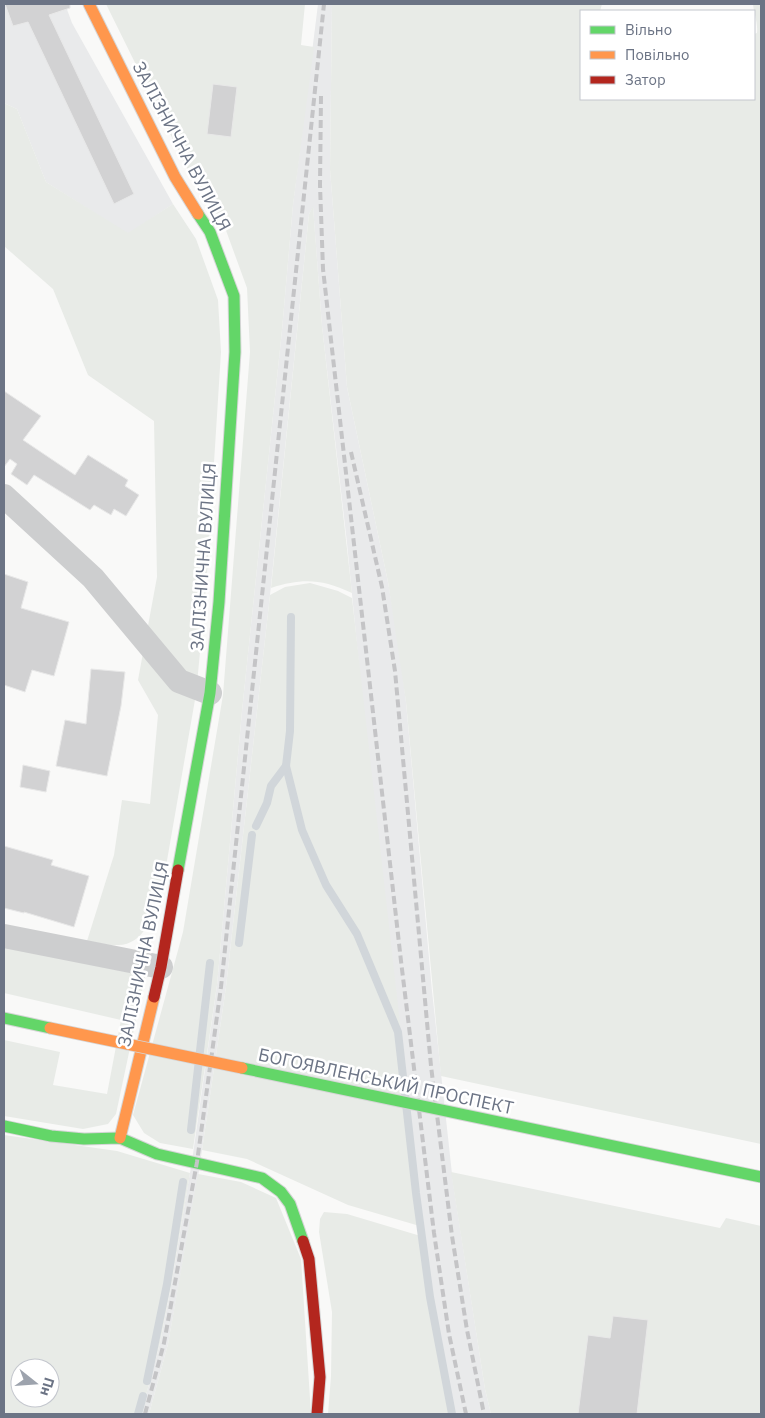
<svg xmlns="http://www.w3.org/2000/svg" width="765" height="1418" font-family="'IBM Plex Sans',sans-serif">
	<style>
		.built { fill: #e9eaeb }
		.green { fill: #e8ebe7; fill-rule: evenodd }
		.lines { fill: none; stroke-linecap: round; stroke-linejoin: round }
		.stream { stroke: #d1d6da; stroke-width: 8 }
		.building { fill: #d2d2d3; stroke: #e8e8e8 }
		.fast-casing { stroke: #d5d5d6; stroke-width: 13 }
		.slow-casing { stroke: #d5d5d6; stroke-width: 13 }
		.jam-casing { stroke: #d5d5d6; stroke-width: 13 }
		.street { stroke: #cdcecf; stroke-width: 24 }
		.fast { stroke: #63d668; stroke-width: 11 }
		.slow { stroke: #ff974d; stroke-width: 11 }
		.jam { stroke: #b3261e; stroke-width: 11 }
		.rail { stroke: #c4c4c6; stroke-width: 4; stroke-dasharray: 8 4; stroke-linecap: butt }
		.fast-bridge-casing { stroke: #d5d5d6; stroke-width: 13; stroke-linecap: butt }
		.slow-bridge-casing { stroke: #d5d5d6; stroke-width: 13; stroke-linecap: butt }
		.fast-bridge { stroke: #63d668; stroke-width: 11 }
		.slow-bridge { stroke: #ff974d; stroke-width: 11 }
		.labels { text-anchor: middle; dominant-baseline: central; stroke-width: 5; stroke-linejoin: round; paint-order: stroke }
		.street-label { font-size: 18px; fill: #6c7485; stroke: #fff }
	</style>
	<rect width="100%" height="100%" fill="#f9f9f8"/>
	<g class="built">
		<path d="M4,4H65L72,23L173,204L128,234L46,182L17,109L4,103Z"/>
		<path d="M318,4H332L330,169L347,387L388,582L399,646L406,702L432,991L453,1183L485,1389L491,1414H455L434,1307L423,1231L362,696L347,543L322,326L313,207L309,214L270,595L226,987L197,1184L168,1344L149,1414H141L160,1343L171,1286L192,1161L217,985L242,711L282,330L293,205Z"/>
	</g>
	<g class="green">
		<path d="M106,4H305L301,45L314,47L293,205L282,330L242,711L217,985L193,1149L160,1143L144,1133L133,1115L183,932L223,695L250,352L247,288L224,225L187,168Z"/>
		<path d="M332,4H602L600,11H581V99H754V34L757,33C758,22 754,14 753,4H761V1144L441,1076L406,702L388,582L347,387L330,169Z"/>
		<path d="M4,103L17,109L46,182L128,233L173,204L196,239L218,300L221,352L206,589L196,694L161,895C153,915 144,945 118,945C108,946 97,942 87,941L114,855L122,800L150,804L158,715L138,680L157,577L154,421L88,375L53,289L4,246Z"/>
		<path d="M313,206L322,326L352,593C321,579 303,578 271,588L309,214Z"/>
		<path d="M310,583L338,591L352,598L423,1227L348,1205L247,1159L202,1150L226,987L270,595L285,587Z"/>
		<path d="M4,947L142,975L145,977L116,1114L108,1124L83,1129L4,1116V1040L60,1052L53,1085L107,1094L121,1020L4,993Z"/>
		<path d="M4,1135L117,1151L190,1173L171,1286L160,1343L141,1414H4ZM20,1368H50V1398H20Z"/>
		<path d="M451,1172L720,1228L726,1218L761,1226V1414H491L485,1389Z"/>
		<path d="M198,1174L241,1182L276,1198L301,1259L311,1414H149L168,1344Z"/>
		<path d="M324,1212L347,1214L424,1237L444,1362L455,1414H328L331,1376L332,1312L319,1232L320,1219Z"/>
	</g>
	<g class="lines">
		<g class="stream">
			<path d="M286,766L302,830L326,885L357,934L398,1032L416,1193L430,1297L452,1414"/>
			<path d="M256,826L267,803L271,786L286,766L290,731L291,617"/>
			<path d="M239,943L252,835"/>
			<path d="M191,1130L210,963"/>
			<path d="M147,1381L167,1284L183,1182"/>
			<path d="M138,1414L143,1396"/>
		</g>
	</g>
	<g class="building">
		<path d="M5,4H70V8L49,15L134,194L114,204L28,22L13,26Z"/>
		<path d="M213,84L237,87L231,137L207,134Z"/>
		<path d="M4,391L41,416L23,440L75,475L88,455L128,480L125,486L139,495L126,516L114,509L111,515L94,505L90,510L34,475L27,485L11,474L17,464L10,459L4,467Z"/>
		<path d="M4,574L28,582L21,608L69,622L54,676L32,670L25,692L4,685Z"/>
		<path d="M91,669L125,672L121,706L107,776L56,766L65,720L86,724Z"/>
		<path d="M23,765L50,771L46,792L20,787Z"/>
		<path d="M4,846L53,860L51,865L89,876L74,927L24,912V913L4,908Z"/>
		<path d="M613,1316L648,1320L637,1414H578L588,1335L610,1338Z"/>
	</g>
	<g class="lines">
		<g class="fast-casing">
			<g id="fast">
				<path d="M178,870L210,693L219,602L235,352L234,296L210,232L198,214"/>
				<path d="M4,1018L50,1028"/>
				<path d="M4,1126L51,1136L84,1139L120,1138L157,1154L262,1178L281,1192L290,1204L303,1241"/>
			</g>
		</g>
		<g class="slow-casing">
			<g id="slow">
				<path d="M89,4L175,177L198,214"/>
				<path d="M120,1138L154,997"/>
			</g>
		</g>
		<g class="jam-casing">
			<g id="jam">
				<path d="M154,997L161,967L178,870"/>
				<path d="M303,1241L309,1259L320,1377L317,1414"/>
			</g>
		</g>
		<g class="street">
			<path d="M4,496L93,578L179,681L210,693"/>
			<path d="M4,936L161,967"/>
		</g>
		<use href="#fast" class="fast"/>
		<use href="#slow" class="slow"/>
		<use href="#jam" class="jam"/>
		<g class="rail">
			<path d="M321,96L320,185L323,269L401,961L434,1233L449,1334L466,1414"/>
			<path d="M351,452L382,587L395,671L431,1066L452,1236L467,1330L484,1414"/>
			<path d="M145,1414L164,1343L197,1162L221,987L324,4"/>
		</g>
		<g class="fast-bridge-casing">
			<path id="fast-bridge" d="M242,1068L761,1177"/>
		</g>
		<g class="slow-bridge-casing">
			<path id="slow-bridge" d="M50,1028L242,1068"/>
		</g>
		<use href="#fast-bridge" class="fast-bridge"/>
		<use href="#slow-bridge" class="slow-bridge"/>
	</g>
	<g class="labels">
		<g class="street-label">
			<text transform="translate(182 146) rotate(62)">ЗАЛІЗНИЧНА ВУЛИЦЯ</text>
			<text transform="translate(203 557) rotate(-86)">ЗАЛІЗНИЧНА ВУЛИЦЯ</text>
			<text transform="translate(143 954) rotate(-78)">ЗАЛІЗНИЧНА ВУЛИЦЯ</text>
			<text transform="translate(386 1081) rotate(12)">БОГОЯВЛЕНСЬКИЙ ПРОСПЕКТ</text>
		</g>
	</g>
	<rect width="765" height="1418" fill="none" stroke="#6c7485" stroke-width="10"/>
	<rect x="580" y="10" width="175" height="90" fill="#ffffff" stroke="#c4c7ce"/>
	<rect x="590" y="26" width="25" height="8" fill="#63d668" stroke="#c4c7ce"/>
	<text x="625" y="35" font-size="15" fill="#6c7485">Вільно</text>
	<rect x="590" y="51" width="25" height="8" fill="#ff974d" stroke="#c4c7ce"/>
	<text x="625" y="60" font-size="15" fill="#6c7485">Повільно</text>
	<rect x="590" y="76" width="25" height="8" fill="#b3261e" stroke="#c4c7ce"/>
	<text x="625" y="85" font-size="15" fill="#6c7485">Затор</text>
	<g transform="translate(35 1383) rotate(107)"><circle r="24" fill="#ffffff" stroke="#c4c7ce"/>
	<path d="M0-4L9 19L0 12L-9 19Z" fill="#9da3ad"/>
	<text y="-8" font-size="14" font-weight="bold" text-anchor="middle" fill="#6c7485">Пн</text>
	</g>
</svg>
